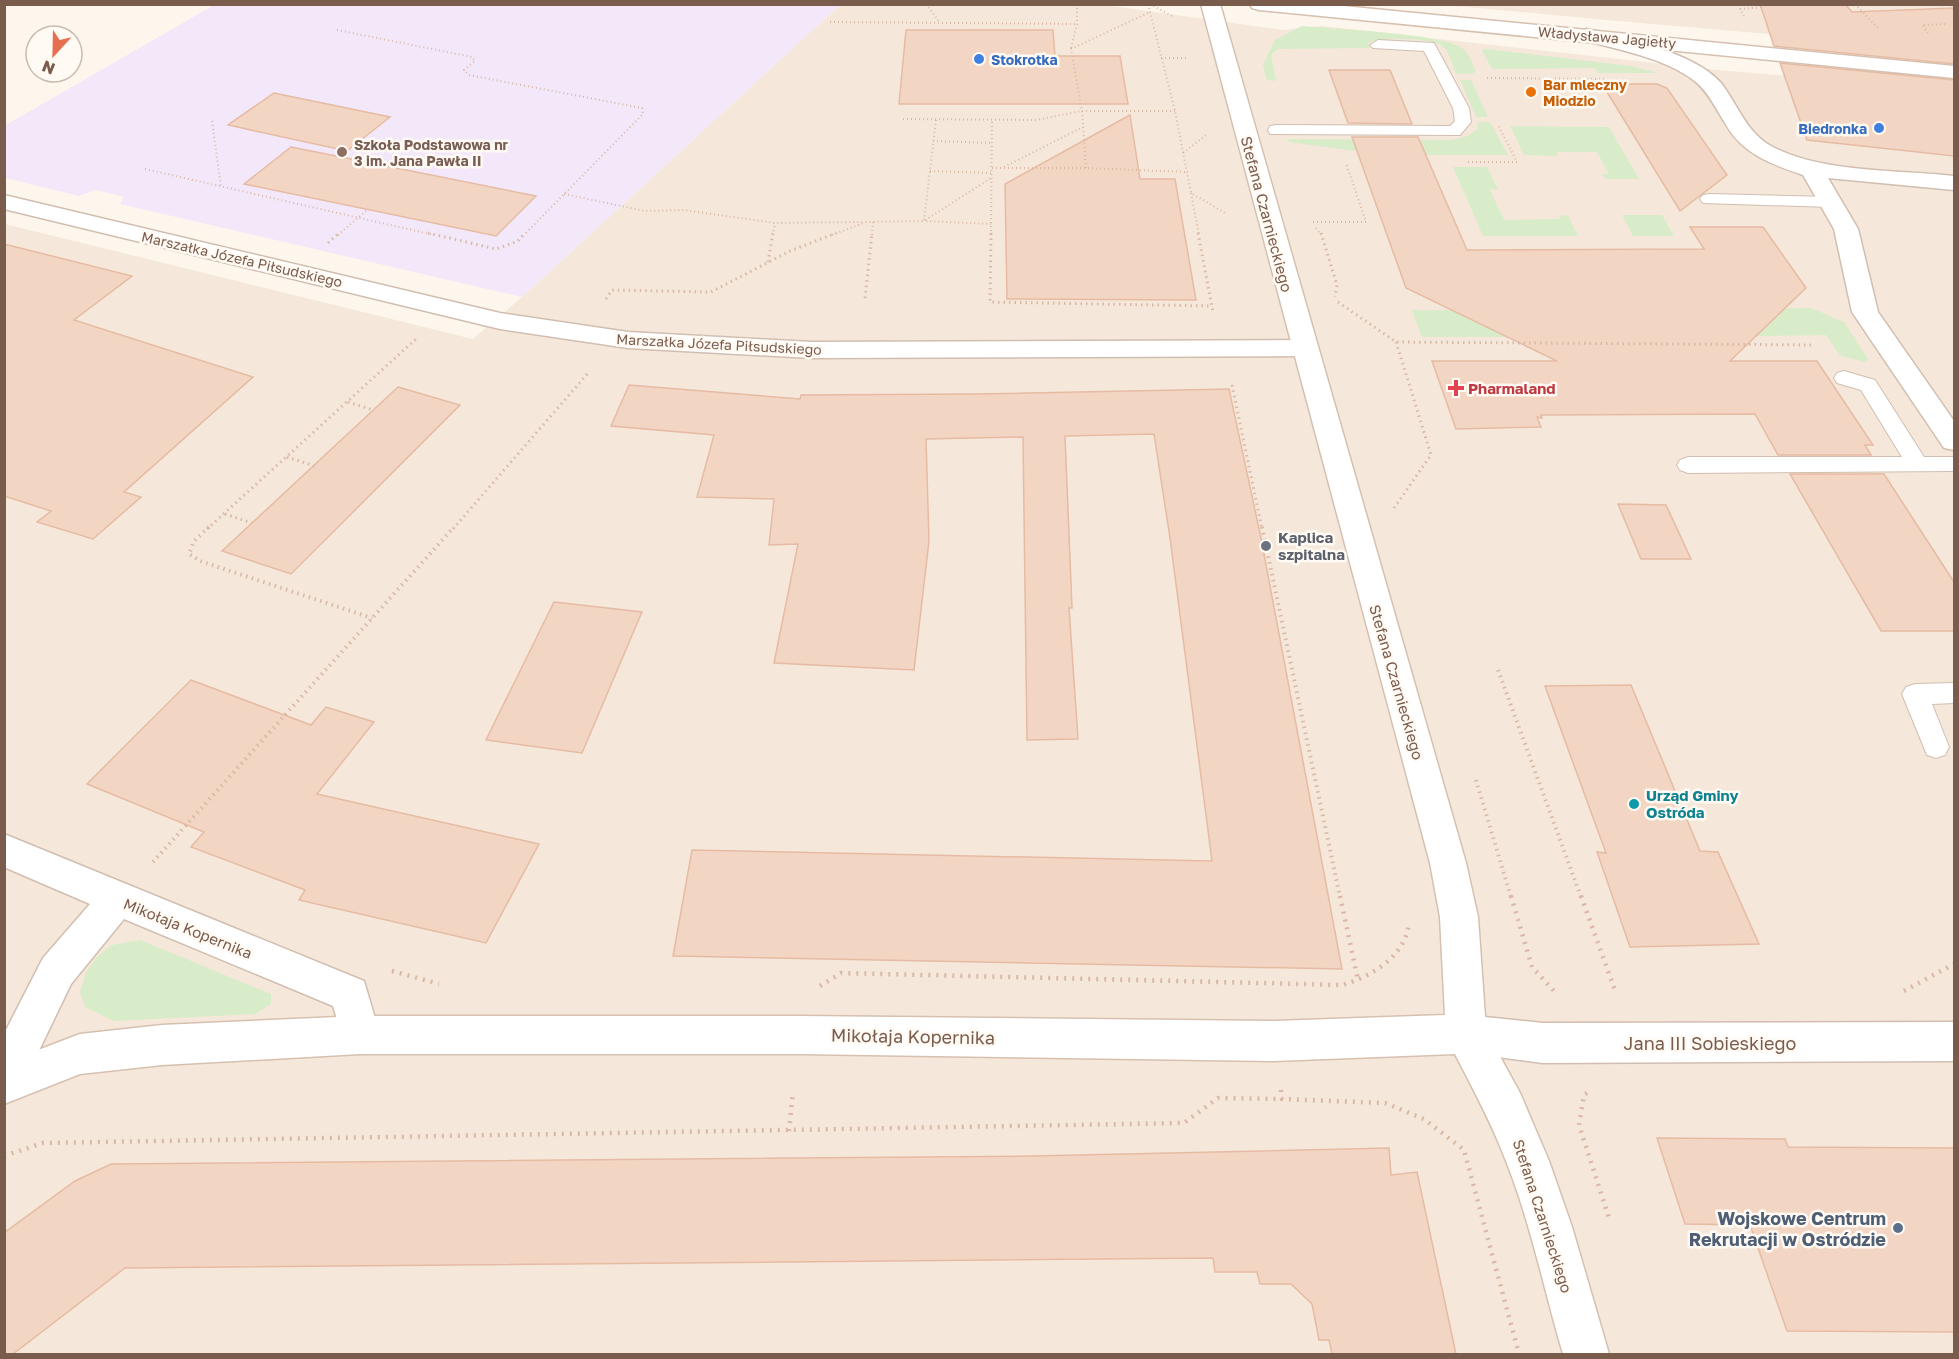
<svg xmlns="http://www.w3.org/2000/svg" width="1959" height="1359" font-family="'Golos Text',sans-serif">
	<style>
		.residential { fill: #f5e8da }
		.education { fill: #f3e8fa }
		.green { fill: #d8ecc9 }
		.building { fill: #f3d5c3; stroke: #e6bba3; stroke-width: 1.5 }
		.lines { fill: none; stroke-linecap: round; stroke-linejoin: round }
		.lane-casing { stroke: #d1beb0; stroke-width: 2 }
		.street-casing { stroke: #d1beb0; stroke-width: 3 }
		.secondary-casing { stroke: #d6c0b0; stroke-width: 3 }
		.path-far3 { stroke: #d9b8a5; stroke-width: 2; stroke-dasharray: 1 3; stroke-linecap: butt }
		.path-far2 { stroke: #d9b8a5; stroke-width: 3; stroke-dasharray: 1.5 4; stroke-linecap: butt }
		.path-far1 { stroke: #d9b8a5; stroke-width: 4; stroke-dasharray: 1.5 4.5; stroke-linecap: butt }
		.path { stroke: #d9b8a5; stroke-width: 4.5; stroke-dasharray: 2 6; stroke-linecap: butt }
		.lane { fill: #fff; fill-rule: evenodd }
		.street { fill: #fff; fill-rule: evenodd }
		.secondary { fill: #fff; fill-rule: evenodd }
		.shop-dot { fill: #3f7fe0; stroke: #fffaf3; stroke-width: 2 }
		.food-dot { fill: #e8710a; stroke: #fffaf3; stroke-width: 2 }
		.education-dot { fill: #8d6e63; stroke: #fffaf3; stroke-width: 2 }
		.health-dot { fill: #e0444e; stroke: #fffaf3; stroke-width: 2 }
		.worship-dot { fill: #6b7280; stroke: #fffaf3; stroke-width: 2 }
		.culture-dot { fill: #0f9aa8; stroke: #fffaf3; stroke-width: 2 }
		.service-dot { fill: #5c6f8a; stroke: #fffaf3; stroke-width: 2 }
		.labels { text-anchor: middle; dominant-baseline: central; stroke-width: 5; stroke-linejoin: round; paint-order: stroke }
		.far-street-label { font-size: 14px; fill: #7a5c4d; stroke: #fffaf3 }
		.far-shop-label { font-size: 14px; font-weight: bold; fill: #366cbe; stroke: #fffaf3; text-anchor: start }
		.far-food-label { font-size: 14px; font-weight: bold; fill: #c56008; stroke: #fffaf3; text-anchor: start }
		.far-education-label { font-size: 14px; font-weight: bold; fill: #785e54; stroke: #fffaf3; text-anchor: start }
		.street-label { font-size: 15px; fill: #7a5c4d; stroke: #fffaf3 }
		.health-label { font-size: 15px; font-weight: bold; fill: #be3a42; stroke: #fffaf3; text-anchor: start }
		.worship-label { font-size: 15px; font-weight: bold; fill: #5b616d; stroke: #fffaf3; text-anchor: start }
		.culture-label { font-size: 15px; font-weight: bold; fill: #0d838f; stroke: #fffaf3; text-anchor: start }
		.near-street-label { font-size: 18px; fill: #7a5c4d; stroke: #fffaf3 }
		.near-service-label { font-size: 18px; font-weight: bold; fill: #4e5e75; stroke: #fffaf3; text-anchor: end }
	</style>
	<rect width="100%" height="100%" fill="#fdf6ec"/>
	<g class="residential">
		<path d="M840,5H1105L1283,30L1321,26L1718,70L1954,90V1354H5V224L473,339L522,297Z"/>
		<path d="M1445,5H1954V50L1618,21Z"/>
	</g>
	<path class="education" d="M214,5H840L522,297L120,204L124,197L96,190L79,196L5,178L4,126Z"/>
	<g class="green">
		<path d="M1302,26C1333,29 1440,33 1462,48C1469,53 1472,64 1476,71L1472,74H1456C1453,66 1449,50 1441,45C1430,38 1379,37 1368,43L1369,48L1278,49L1271,55L1276,81L1267,80L1263,65L1275,40Z"/>
		<path d="M1486,49L1631,66L1659,73H1598L1595,68L1492,69L1482,50Z"/>
		<path d="M1460,80H1471L1488,117H1476Z"/>
		<path d="M1478,122H1490L1508,155H1404L1395,151H1355L1289,142L1287,139L1451,140L1468,136L1477,129Z"/>
		<path d="M1510,126L1609,127L1639,179H1605L1602,174H1609L1597,152H1557L1558,156L1524,155Z"/>
		<path d="M1453,167H1487L1498,189L1490,190L1504,220L1560,219L1559,216L1568,215L1578,236H1483Z"/>
		<path d="M1622,215H1662L1674,236H1633Z"/>
		<path d="M1811,308L1844,322L1868,359L1866,362L1840,356L1826,335L1683,337L1670,311Z"/>
		<path d="M1412,310H1640L1655,337H1422Z"/>
		<path d="M140,940L271,994V1004L255,1014L114,1021L85,1007L80,992L86,972L97,957L112,945Z"/>
	</g>
	<g class="building">
		<path d="M1760,4H1845L1852,12L1954,8V64L1774,46Z"/>
		<path d="M906,30H1053L1055,56H1120L1128,104H899Z"/>
		<path d="M1780,63L1954,80V156L1807,140Z"/>
		<path d="M1329,70H1390L1412,124L1348,123Z"/>
		<path d="M1602,84H1657L1667,88L1727,175L1680,211Z"/>
		<path d="M274,93L390,117L347,151L228,125Z"/>
		<path d="M1130,115L1140,179H1175L1196,300L1007,299L1005,184Z"/>
		<path d="M1352,137H1418L1467,250L1704,249L1690,227H1763L1806,288L1730,361H1817L1873,445H1865L1871,455H1778L1755,414L1541,415L1542,418L1537,417L1541,427L1456,429L1432,361H1557L1406,288Z"/>
		<path d="M291,147L536,196L496,236L244,184Z"/>
		<path d="M4,244L132,276L74,320L253,377L124,492L141,497L93,539L37,522L51,511L4,496Z"/>
		<path d="M629,385L800,399L801,395L976,394L1229,389L1261,538L1342,969L673,956L692,850L1212,861L1170,538L1154,434L1065,436L1072,608H1069L1078,739L1027,740L1023,437L926,439L929,541L914,670L774,663L798,544L769,545L774,499L697,497L714,435L611,426Z"/>
		<path d="M398,387L460,405L291,574L222,551Z"/>
		<path d="M1790,474H1884L1954,582V631H1881Z"/>
		<path d="M1618,504L1666,505L1691,559H1641Z"/>
		<path d="M554,602L642,612L582,753L486,740Z"/>
		<path d="M191,680L311,725L326,707L374,722L317,794L539,844L486,943L299,900L305,890L191,847L204,832L87,784Z"/>
		<path d="M1631,685L1700,851L1718,852L1759,944L1630,947L1597,852L1606,853L1545,686Z"/>
		<path d="M1657,1138L1785,1139L1788,1147L1954,1148V1332L1787,1331L1750,1225L1685,1224Z"/>
		<path d="M1389,1148L1391,1175L1417,1172L1456,1354H1332L1329,1340H1319L1312,1304L1291,1284H1260L1257,1272H1215L1213,1258L125,1268L13,1354H4V1233L75,1181L111,1164L1033,1156Z"/>
	</g>
	<g class="lines">
		<g class="lane-casing">
			<g id="lane">
				<path d="M1378,40L1434,43L1469,108L1471,122L1460,135L1270,134L1268,130L1270,126L1276,125L1450,126L1455,121L1453,108L1424,51L1373,48L1370,45Z"/>
				<path d="M1709,194L1830,197L1836,198L1839,202L1836,206L1830,207L1703,203L1700,199L1703,195Z"/>
				<path d="M1844,371L1875,380L1924,457H1954V471L1688,473L1680,470L1677,465L1680,460L1688,457H1902L1861,390L1837,383L1834,378L1837,373Z"/>
				<path d="M1954,683V703L1932,704L1949,747L1945,755L1936,758L1927,755L1902,694L1906,687L1915,684Z"/>
			</g>
		</g>
		<g class="street-casing">
			<g id="street">
				<path d="M1587,29C1626,39 1694,52 1721,83C1738,105 1746,132 1771,146C1819,173 1900,170 1954,176V190L1828,178L1858,229L1878,312L1954,421V450L1944,448L1852,312L1834,229L1803,175C1771,164 1742,154 1725,123C1716,109 1709,93 1696,82C1665,57 1617,50 1580,39L1577,35L1580,31Z"/>
				<path d="M4,195L500,313L628,332L812,342L1304,340L1313,342L1317,348L1313,354L1304,356L812,358L628,348L500,329L4,209Z"/>
				<path d="M4,834L364,981L380,1035L374,1049L360,1054L346,1049L333,1006L124,919L71,984L19,1092L4,1098V1034L43,958L90,904L4,867Z"/>
				<path d="M1466,1015L1543,1023L1954,1022V1061L1543,1063L1466,1053L1452,1048L1446,1034L1452,1020Z"/>
			</g>
		</g>
		<g class="secondary-casing">
			<g id="secondary">
				<path d="M1201,4H1220L1466,863L1478,917L1486,1031L1520,1093L1549,1161L1572,1227L1609,1354H1563C1544,1290 1531,1224 1506,1161C1492,1124 1473,1089 1455,1054L1274,1061L800,1054H360L162,1065L80,1074L4,1104V1063L80,1034L162,1025L360,1016H800L1274,1021L1445,1015L1440,917L1430,863Z"/>
				<path d="M1250,4H1323L1954,66V78L1259,10L1252,8Z"/>
			</g>
		</g>
		<g class="path-far3">
			<path d="M926,4L940,23"/>
			<path d="M1148,4L1175,111L1191,193L1225,213"/>
			<path d="M1150,4L1172,16"/>
			<path d="M1855,4L1878,28"/>
			<path d="M1744,16L1740,9L1764,7"/>
			<path d="M830,22L1077,24"/>
			<path d="M337,30L472,57L475,61L464,70L469,75L642,108L643,114L524,235"/>
			<path d="M1928,33L1922,25L1948,24"/>
			<path d="M1071,48L1077,24V4"/>
			<path d="M1161,58H1186"/>
			<path d="M1487,78L1605,79"/>
			<path d="M903,119L1036,120L1082,111H1175"/>
			<path d="M936,120L924,221L991,224"/>
			<path d="M212,121L221,187"/>
			<path d="M933,141L992,143"/>
			<path d="M1183,153L1206,135"/>
			<path d="M1468,162H1517L1498,125"/>
			<path d="M1004,167L1083,127"/>
			<path d="M992,168H1086L1187,172"/>
			<path d="M1086,168L1082,111L1071,49L1150,12"/>
			<path d="M145,169L434,235"/>
			<path d="M930,171L992,173"/>
			<path d="M1191,193L1199,235"/>
			<path d="M564,194L645,211L684,210L775,223L862,222"/>
			<path d="M1313,222H1366L1346,163"/>
			<path d="M1316,228L1321,235"/>
			<path d="M338,235L367,210"/>
			<path d="M773,235L775,223"/>
			<path d="M832,235L866,222L924,221L991,178"/>
			<path d="M872,235L873,222"/>
			<path d="M991,235L992,121"/>
		</g>
		<g class="path-far2">
			<path d="M428,233L496,249L518,241L525,233"/>
			<path d="M991,233L990,302L1211,306"/>
			<path d="M1198,233L1213,312"/>
			<path d="M1321,233L1337,285L1335,297"/>
			<path d="M328,243L339,233"/>
			<path d="M768,262L773,233"/>
			<path d="M865,298L872,233"/>
			<path d="M606,299L612,290L711,292L790,251L836,233"/>
			<path d="M1338,302L1396,342L1814,345"/>
			<path d="M1232,385L1262,529"/>
			<path d="M348,402L373,410"/>
			<path d="M287,457L314,466"/>
			<path d="M1394,508L1431,455L1396,342"/>
			<path d="M225,514L252,523"/>
			<path d="M207,529L416,339"/>
			<path d="M453,529L589,372"/>
		</g>
		<g class="path-far1">
			<path d="M209,527L194,541L189,554L200,561L372,618"/>
			<path d="M1262,527L1340,897"/>
			<path d="M1498,670L1581,897"/>
			<path d="M1476,780L1511,897"/>
			<path d="M153,862L454,527"/>
		</g>
		<g class="path">
			<path d="M1340,896L1358,980"/>
			<path d="M1511,896L1532,967L1555,992"/>
			<path d="M1581,896L1616,993"/>
			<path d="M392,971L439,984"/>
			<path d="M820,986L841,973L1343,985C1373,975 1405,957 1409,923"/>
			<path d="M1904,991L1954,964"/>
			<path d="M1281,1090L1282,1099L1385,1103L1424,1119L1464,1150L1519,1354"/>
			<path d="M1587,1093L1584,1095L1579,1125L1610,1221"/>
			<path d="M789,1131L793,1092"/>
			<path d="M4,1156L43,1143L1184,1123L1218,1098L1282,1099"/>
		</g>
		<use href="#lane" class="lane"/>
		<use href="#street" class="street"/>
		<use href="#secondary" class="secondary"/>
	</g>
	<g class="shop-dot">
		<circle cx="979" cy="59" r="6"/>
		<circle cx="1879" cy="128" r="6"/>
	</g>
	<circle class="food-dot" cx="1531" cy="92" r="6"/>
	<circle class="education-dot" cx="342" cy="152" r="6"/>
	<path class="health-dot" d="M1453 379h6v6h6v6h-6v6h-6v-6h-6v-6h6z"/>
	<circle class="worship-dot" cx="1266" cy="546" r="6"/>
	<circle class="culture-dot" cx="1634" cy="804" r="6"/>
	<circle class="service-dot" cx="1898" cy="1228" r="6"/>
	<g class="labels">
		<g class="far-street-label">
			<text transform="translate(1607 37) rotate(5)">Władysława Jagiełły</text>
			<text transform="translate(242 259) rotate(13)">Marszałka Józefa Piłsudskiego</text>
			<text transform="translate(719 344) rotate(3)">Marszałka Józefa Piłsudskiego</text>
		</g>
		<g class="far-shop-label">
			<text x="991" y="59">Stokrotka</text>
			<text x="1867" y="128" text-anchor="end">Biedronka</text>
		</g>
		<g class="far-food-label">
			<text x="1543" y="84">Bar mleczny<tspan x="1543" dy="16">Miodzio</tspan></text>
		</g>
		<g class="far-education-label">
			<text x="354" y="144">Szkoła Podstawowa nr<tspan x="354" dy="16">3 im. Jana Pawła II</tspan></text>
		</g>
		<g class="street-label">
			<text transform="translate(1267 214) rotate(75)">Stefana Czarnieckiego</text>
			<text transform="translate(1397 682) rotate(74)">Stefana Czarnieckiego</text>
			<text transform="translate(188 928) rotate(22)">Mikołaja Kopernika</text>
			<text transform="translate(1543 1216) rotate(72)">Stefana Czarnieckiego</text>
		</g>
		<g class="health-label">
			<text x="1468" y="388">Pharmaland</text>
		</g>
		<g class="worship-label">
			<text x="1278" y="537">Kaplica<tspan x="1278" dy="17">szpitalna</tspan></text>
		</g>
		<g class="culture-label">
			<text x="1646" y="795">Urząd Gminy<tspan x="1646" dy="17">Ostróda</tspan></text>
		</g>
		<g class="near-street-label">
			<text transform="translate(913 1036) rotate(1)">Mikołaja Kopernika</text>
			<text x="1710" y="1043">Jana III Sobieskiego</text>
		</g>
		<g class="near-service-label">
			<text x="1886" y="1218">Wojskowe Centrum<tspan x="1886" dy="21">Rekrutacji w Ostródzie</tspan></text>
		</g>
	</g>
	<rect width="1959" height="1359" fill="none" stroke="#7a5c4d" stroke-width="12"/>
	<g transform="translate(54 54) rotate(202)"><circle r="28" fill="#fffaf3" stroke="#cabbb1" stroke-width="1.5"/>
	<path d="M0-4.5L10 22L0 15L-10 22Z" fill="#e76f51"/>
	<text y="-9" font-size="16" font-weight="bold" text-anchor="middle" fill="#7a5c4d">N</text>
	</g>
</svg>
